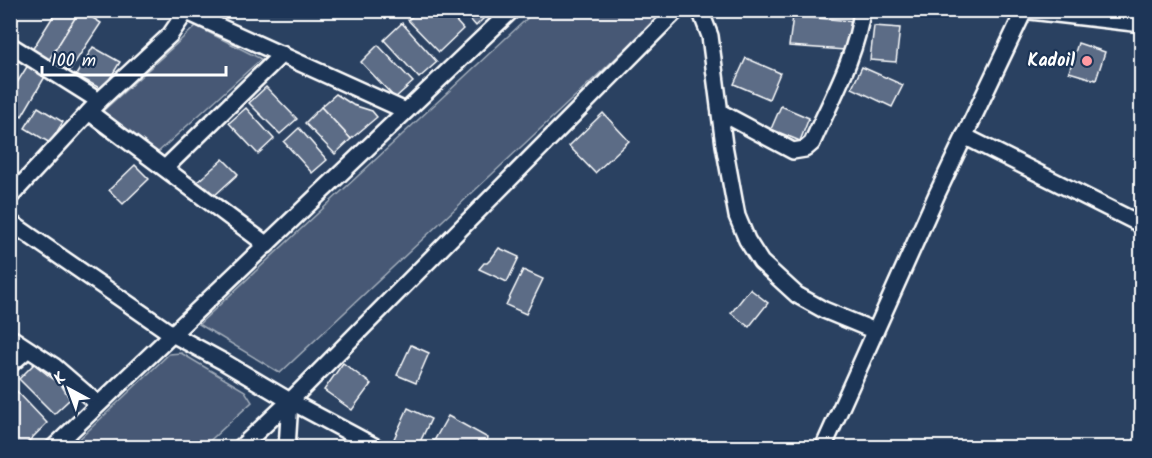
<svg xmlns="http://www.w3.org/2000/svg" width="1152" height="458" font-family="Kalam,sans-serif">
	<style>
		.green { fill: #465975; stroke: #a2acba; stroke-width: 1.5 }
		.building { fill: #5b6c86; stroke: #fff; stroke-width: 1.5 }
		.lines { fill: none; stroke-linecap: round; stroke-linejoin: round }
		.minor-casing { stroke: #fff; stroke-width: 20 }
		.minor { stroke: #1d3557; stroke-width: 15 }
		.poi-dot { fill: #ff9aa2; stroke: #1d3557; stroke-width: 2 }
		.labels { text-anchor: middle; dominant-baseline: central; stroke-width: 4.5; stroke-linejoin: round; paint-order: stroke }
		.poi-label { font-size: 18px; font-weight: bold; fill: #fff; stroke: #1d3557; text-anchor: end }
	</style>
	<rect width="100%" height="100%" fill="#2a4161"/>
	<filter id="ink" filterUnits="userSpaceOnUse"><feTurbulence type="fractalNoise" baseFrequency=".0167" numOctaves="2"/><feDisplacementMap in="SourceGraphic" scale="12" xChannelSelector="R" yChannelSelector="G"/><feConvolveMatrix kernelMatrix="1 2 1 2 8 2 1 2 1" color-interpolation-filters="sRGB"/></filter>
	<g filter="url(#ink)">
		<g class="green">
			<path d="M535,11H666L280,373L199,324Z"/>
			<path d="M196,26L261,59L157,153L103,111Z"/>
			<path d="M181,353L245,391L252,402L203,447H71L169,354Z"/>
		</g>
		<g class="building">
			<path d="M57,10H73L78,14L49,60L32,50Z"/>
			<path d="M80,10L101,23L68,73L49,60Z"/>
			<path d="M206,10H235L233,17Z"/>
			<path d="M419,10H446L463,29L439,52L408,20Z"/>
			<path d="M462,10H492L476,26Z"/>
			<path d="M793,16L853,21L845,50L789,46Z"/>
			<path d="M402,23L437,62L419,78L384,40Z"/>
			<path d="M874,26L900,28L896,62L870,60Z"/>
			<path d="M1078,43L1105,52L1096,80L1069,72Z"/>
			<path d="M378,45L413,82L395,98L361,62Z"/>
			<path d="M93,47L120,62L103,90L76,75Z"/>
			<path d="M746,58L780,73L769,99L734,84Z"/>
			<path d="M28,65L46,75L22,116L10,109V94Z"/>
			<path d="M862,67L903,85L892,107L852,88Z"/>
			<path d="M266,87L297,119L280,134L249,103Z"/>
			<path d="M336,94L353,105L372,111L377,117L351,139L321,107Z"/>
			<path d="M781,106L809,118L800,141L771,129Z"/>
			<path d="M38,107L63,122L50,143L25,128Z"/>
			<path d="M321,107L351,139L335,154L305,123Z"/>
			<path d="M246,108L274,139L258,154L229,123Z"/>
			<path d="M603,113L629,141L595,173L569,146Z"/>
			<path d="M299,128L327,160L312,173L284,142Z"/>
			<path d="M223,159L238,174L214,196L207,188L196,183Z"/>
			<path d="M135,165L149,179L123,204L109,190Z"/>
			<path d="M499,248L519,257L507,282L479,269L484,263H487L491,259Z"/>
			<path d="M523,270L543,279L526,314L506,305Z"/>
			<path d="M750,289L768,303L749,327L731,313Z"/>
			<path d="M411,345L429,353L416,383L397,375Z"/>
			<path d="M343,363L371,384L352,410L324,390Z"/>
			<path d="M34,364L62,386L70,399L54,414L19,379Z"/>
			<path d="M11,385L47,423L22,448H16L10,442Z"/>
			<path d="M408,408L431,419L417,448H408L393,441Z"/>
			<path d="M448,416L488,438L483,448H430Z"/>
		</g>
		<g class="lines">
			<g class="minor-casing">
				<g id="minor">
					<path d="M700,10L710,36L724,145L737,216L747,240L761,262L797,295L824,310L875,331"/>
					<path d="M1022,10L1142,24"/>
					<path d="M187,12L406,111"/>
					<path d="M10,45L99,101"/>
					<path d="M89,112L267,245"/>
					<path d="M720,112L793,151L805,149L812,143C830,102 857,55 862,10"/>
					<path d="M964,136L1142,225"/>
					<path d="M165,168L282,54"/>
					<path d="M10,197L99,101L170,35L187,10"/>
					<path d="M10,222L172,334L224,362L290,401L378,448"/>
					<path d="M10,337L54,366L98,404"/>
					<path d="M10,365L27,350"/>
					<path d="M53,448L512,10"/>
					<path d="M240,448L290,401L677,10"/>
					<path d="M287,448L290,401"/>
					<path d="M823,448L937,194L1024,11"/>
				</g>
			</g>
			<use href="#minor" class="minor"/>
		</g>
	</g>
	<circle class="poi-dot" cx="1087" cy="61" r="6"/>
	<g class="labels">
		<g class="poi-label">
			<text x="1075" y="61">Kadoil</text>
		</g>
	</g>
	<rect width="1152" height="458" fill="none" stroke="#1d3557" stroke-width="36"/>
	<rect x="18" y="18" width="1116" height="422" fill="none" stroke="#fff" stroke-width="2" filter="url(#ink)"/>
	<g transform="translate(69 389) rotate(319)" stroke="#1d3557" stroke-width="4.5" paint-order="stroke">
	<path d="M0-4.5L10 22L0 15L-10 22Z" fill="#ffffff"/>
	<text y="-9" font-size="16" font-weight="bold" text-anchor="middle" fill="#ffffff">K</text>
	</g>
	<path d="M42 66v9h184v-9" fill="none" stroke="#ffffff" stroke-width="3"/>
	<text x="51" y="66" font-size="18" fill="#ffffff" stroke="#1d3557" stroke-width="4.5" paint-order="stroke">100 m</text>
</svg>
